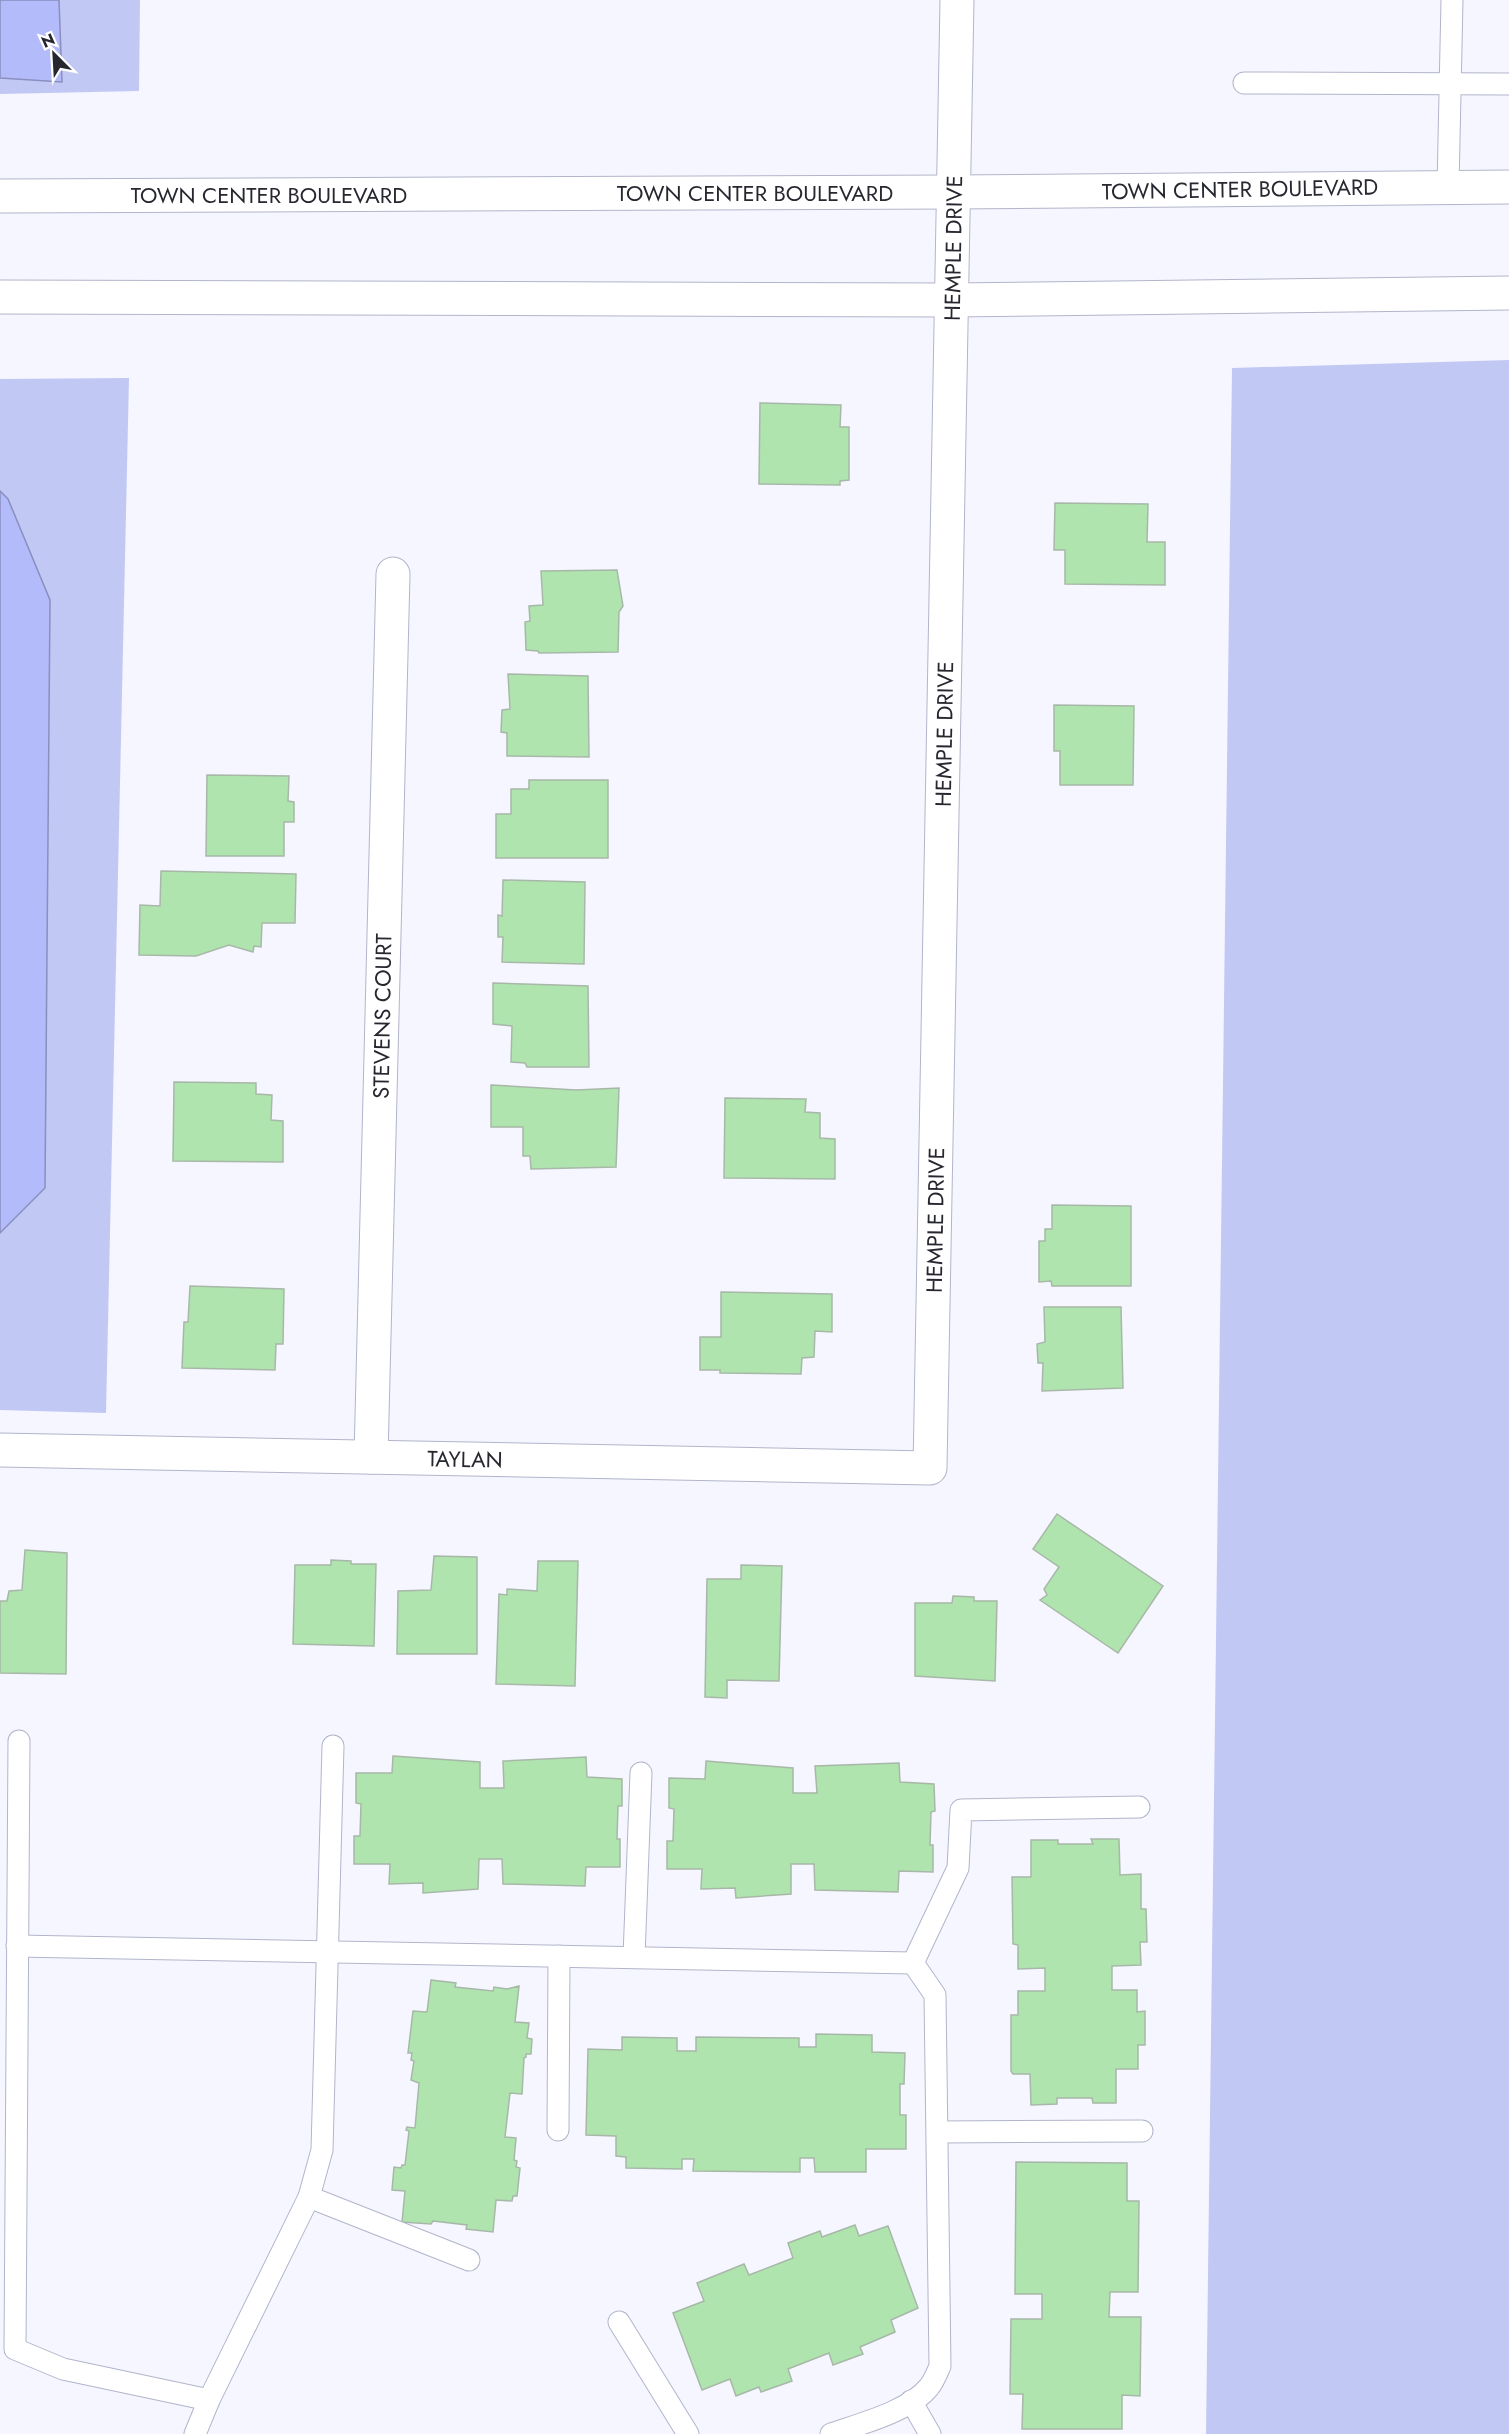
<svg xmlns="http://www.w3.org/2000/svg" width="1509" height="2434" font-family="Jost,sans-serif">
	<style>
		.green { fill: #c2c8f4 }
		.water { fill: #b3bbfb; stroke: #898fbe; stroke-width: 1.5 }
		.building { fill: #afe4ae; stroke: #a8b8a8; stroke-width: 1.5 }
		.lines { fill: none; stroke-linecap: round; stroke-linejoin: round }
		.service-casing { stroke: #b2b5ca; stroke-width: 23 }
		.minor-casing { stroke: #b2b5ca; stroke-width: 35 }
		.tertiary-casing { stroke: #b2b5ca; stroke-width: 35 }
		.service { stroke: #fff; stroke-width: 21 }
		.minor { stroke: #fff; stroke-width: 33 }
		.tertiary { stroke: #fff; stroke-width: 33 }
		.labels { text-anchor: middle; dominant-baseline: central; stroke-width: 4.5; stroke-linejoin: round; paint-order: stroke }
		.street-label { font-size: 22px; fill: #26272f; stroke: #fff }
	</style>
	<rect width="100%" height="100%" fill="#f5f6ff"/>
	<g class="green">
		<path d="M0,0H140L139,91L0,94Z"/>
		<path d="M1509,360V2434H1206L1232,368Z"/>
		<path d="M129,378L106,1413L0,1410V379Z"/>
	</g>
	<g class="water">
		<path d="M0,0H59L62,82L0,78Z"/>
		<path d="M0,491L8,499L50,600L45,1188L0,1233Z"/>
	</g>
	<g class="building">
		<path d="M760,403L841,405L840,427H849V480L840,481V485L759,484Z"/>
		<path d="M1055,503L1148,504L1147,542H1165V585L1065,584V550H1054Z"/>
		<path d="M617,570L623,606L619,612L618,652L539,653L538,651L526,650L525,622L530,621L529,606L543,605L541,571Z"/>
		<path d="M508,674L588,676L589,757L507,756V733L501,732L502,710L510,709Z"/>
		<path d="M1054,705L1134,706L1133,785H1060V751H1054Z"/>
		<path d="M207,775L289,776L288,801L294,802V822H284V856H206Z"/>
		<path d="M529,780H608V858H496V814H511V789H529Z"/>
		<path d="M161,871L296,874L295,923H262L261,947L254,946L253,952L229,945L196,956L139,955L140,905L160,906Z"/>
		<path d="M503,880L585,882L584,964L502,962L503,937H498V915L502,916Z"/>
		<path d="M493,983L588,986L589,1067H527L525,1063L511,1062L512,1026L493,1024Z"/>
		<path d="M174,1082L256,1083V1094L272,1095L271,1120L283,1121V1162L173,1161Z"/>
		<path d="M491,1085L576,1090L619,1088L616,1167L531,1169L530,1156H523V1127H491Z"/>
		<path d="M725,1098L806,1099L805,1112L820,1113V1138L835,1139V1179L724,1178Z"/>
		<path d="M1052,1205L1131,1206V1286H1052L1051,1281L1039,1282V1241H1045V1229H1052Z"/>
		<path d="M190,1286L284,1289L283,1344H276L275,1370L182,1368L184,1322H188Z"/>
		<path d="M721,1292L832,1294V1332L815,1331L814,1357L802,1358L801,1374L720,1373V1370H700V1337H721Z"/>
		<path d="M1044,1307H1121L1123,1388L1042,1391L1043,1363H1038L1037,1344L1045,1342Z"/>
		<path d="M1057,1514L1163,1586L1118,1653L1040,1600L1047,1595L1044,1589L1059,1567L1033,1549Z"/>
		<path d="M25,1550L67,1553L66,1674L0,1673V1601H7L9,1591L22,1590Z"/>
		<path d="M434,1556L477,1557V1654H397L398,1591L431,1590Z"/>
		<path d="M331,1560L351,1561V1564H376L374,1646L293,1644L295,1565H331Z"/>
		<path d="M538,1561H578L575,1686L496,1684L499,1594L507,1595V1589L537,1591Z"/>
		<path d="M741,1565L782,1566L779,1681L727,1680V1698L705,1697L707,1579H741Z"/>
		<path d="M953,1596L974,1597V1601H997L995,1681L915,1676V1603H952Z"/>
		<path d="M393,1756L480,1762V1788H504L503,1761L586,1757L587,1777L622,1779V1806H618L617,1839H620V1867H586L585,1886L503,1884L502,1859H479L478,1889L423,1893V1883L389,1884L390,1864H354V1836H360L361,1804L356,1803V1773H392Z"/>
		<path d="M706,1761L793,1768V1793H817L815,1766L899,1763L900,1782L934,1784L935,1811L931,1812L930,1845H933V1872L899,1871L898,1892L815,1890L814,1864H791V1894L736,1898L735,1888L701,1889L702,1869H667V1841H673L674,1809L669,1808V1778L705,1779Z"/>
		<path d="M1091,1839H1119L1120,1875L1141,1874V1909H1146L1147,1942H1140L1141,1965L1112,1966V1990H1137V2012L1145,2011V2045H1138V2069H1116V2103H1093L1092,2098H1057V2104L1031,2105L1030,2074H1013L1011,2071V2015H1018V1991H1045V1968L1018,1969V1945L1013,1944L1012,1877H1031V1840H1058V1844H1093Z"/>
		<path d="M431,1980L456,1983L455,1987L493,1991L494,1987L507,1989L519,1986L515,2022L529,2023L527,2038L532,2039L531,2054H526V2057L524,2058L522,2094L510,2093L505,2137L516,2138L514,2160L517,2161L516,2167L520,2168L517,2196H513L512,2201L496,2200L493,2232L466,2229L467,2225L433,2221L431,2224L402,2222L405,2191L392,2190L394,2167L401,2168L402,2165H405L409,2131L406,2130L407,2127L415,2128L419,2083L411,2080L414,2061L411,2060L412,2053H408L413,2011L427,2012Z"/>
		<path d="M816,2034L872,2035V2052L905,2053L904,2084H900V2115H906V2149H866V2172H815L814,2158H800V2172L693,2171L694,2159H682V2169L626,2168V2157L616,2156V2136L586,2135L588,2049L622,2050V2037L677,2038V2051H696V2037L799,2038V2047H816Z"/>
		<path d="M1016,2162L1127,2163V2201H1139L1138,2292H1110L1109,2317H1141L1140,2396L1122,2395V2429H1022L1023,2394H1010L1011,2319H1042V2294H1015Z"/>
		<path d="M855,2225L859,2236L888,2226L918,2308L891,2320L895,2332L860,2347L863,2354L833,2365L829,2353L788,2369L792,2381L761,2392L759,2387L736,2396L730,2379L702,2390L673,2313L704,2301L697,2283L744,2264L749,2275L793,2258L788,2243L820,2231L822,2237Z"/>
	</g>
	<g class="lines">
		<g class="service-casing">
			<g id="service">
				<path d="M1244,83L1509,84"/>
				<path d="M1448,187L1452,0"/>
				<path d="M19,1741L15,2349L63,2369L209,2400"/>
				<path d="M17,1946L913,1963L935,1995L940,2366C937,2373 934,2381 929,2387C910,2411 860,2424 831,2434"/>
				<path d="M634,1957L641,1773"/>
				<path d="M913,1963L958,1868L961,1810L1139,1807"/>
				<path d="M558,2130L559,1956"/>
				<path d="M938,2132L1142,2131"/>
				<path d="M309,2197L469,2260"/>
				<path d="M619,2322L688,2434"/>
				<path d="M911,2401L930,2434"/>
				<path d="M195,2434L209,2400L309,2197L322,2150L333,1746"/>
			</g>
		</g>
		<g class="minor-casing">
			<g id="minor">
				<path d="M0,1450L930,1468L957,0"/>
				<path d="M371,1457L393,574"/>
			</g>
		</g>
		<g class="tertiary-casing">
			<g id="tertiary">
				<path d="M0,196L954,192L1509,187"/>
				<path d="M0,297L952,300L1509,293"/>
			</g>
		</g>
		<use href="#service" class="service"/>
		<use href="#minor" class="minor"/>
		<use href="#tertiary" class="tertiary"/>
	</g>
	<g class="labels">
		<g class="street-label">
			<text transform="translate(1240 189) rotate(-1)">TOWN CENTER BOULEVARD</text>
			<text x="755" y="193">TOWN CENTER BOULEVARD</text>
			<text x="269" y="195">TOWN CENTER BOULEVARD</text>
			<text transform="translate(953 248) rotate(-89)">HEMPLE DRIVE</text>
			<text transform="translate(944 734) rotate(-89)">HEMPLE DRIVE</text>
			<text transform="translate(382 1016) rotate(-89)">STEVENS COURT</text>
			<text transform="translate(935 1220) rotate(-89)">HEMPLE DRIVE</text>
			<text transform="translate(465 1459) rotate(1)">TAYLAN</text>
		</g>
	</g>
	<g transform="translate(54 54) rotate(336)" stroke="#ffffff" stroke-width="4.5" paint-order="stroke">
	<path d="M0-4.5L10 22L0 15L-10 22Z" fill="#26272f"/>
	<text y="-9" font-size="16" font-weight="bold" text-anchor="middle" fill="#26272f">N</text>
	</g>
</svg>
